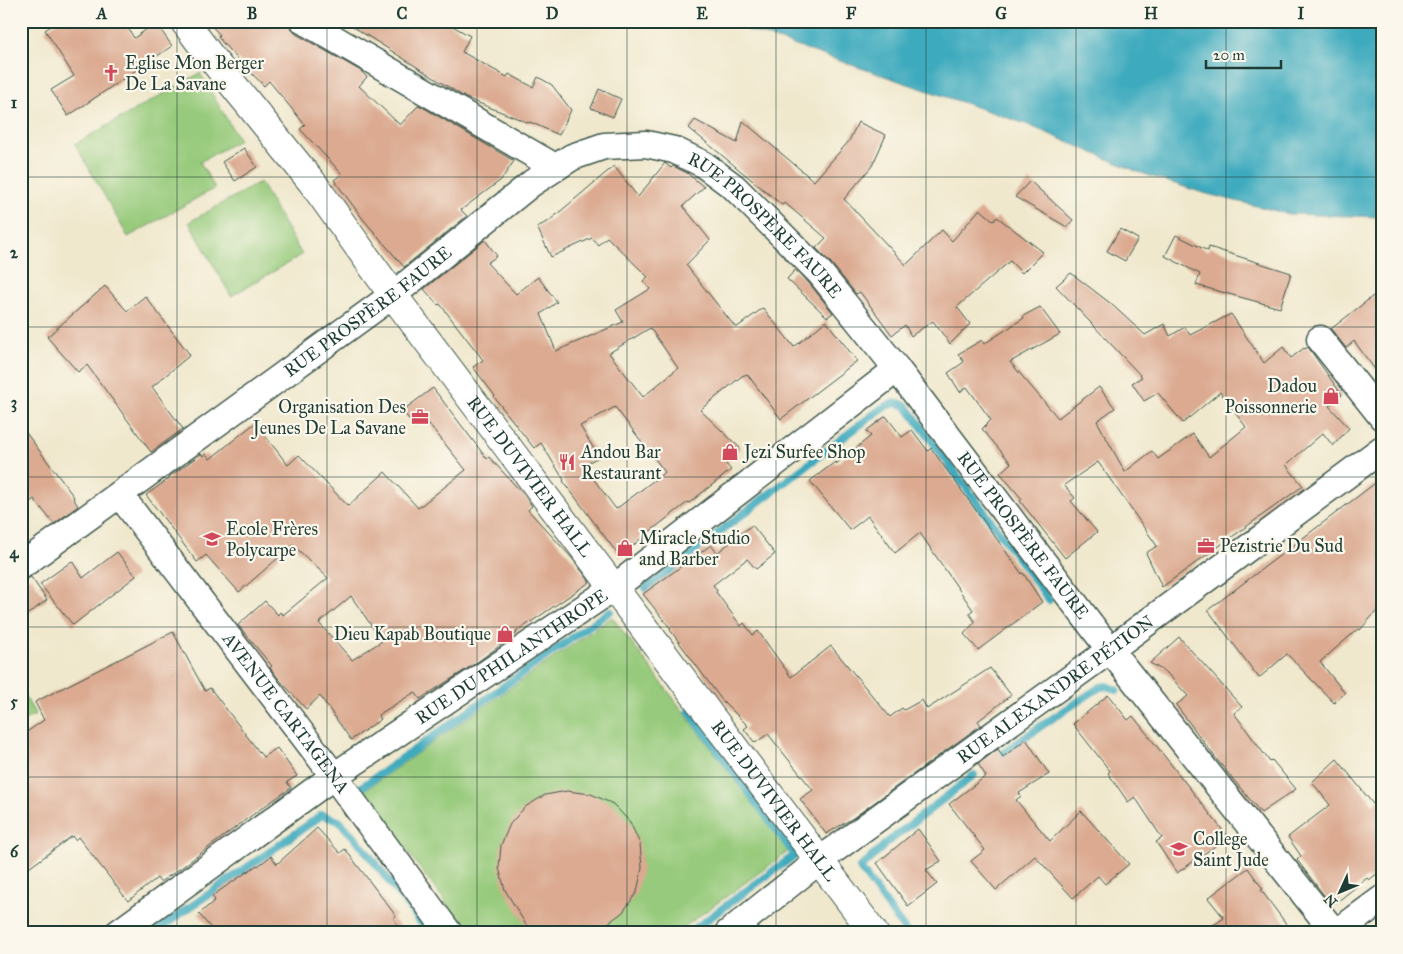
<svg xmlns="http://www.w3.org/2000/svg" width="1403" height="954" font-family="'IM FELL Great Primer',serif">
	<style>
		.green { fill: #97ca7b; stroke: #5b8458 }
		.water { fill: #3eaabe; stroke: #2e7479 }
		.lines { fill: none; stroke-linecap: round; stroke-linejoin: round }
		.stream { stroke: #3eaabe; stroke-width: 8 }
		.building { fill: #dbaa91; fill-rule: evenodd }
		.street-casing { stroke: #3e574b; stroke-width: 29 }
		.secondary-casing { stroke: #3e574b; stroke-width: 30 }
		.street { stroke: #fff; stroke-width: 26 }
		.secondary { stroke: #fff; stroke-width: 28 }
		.grid { fill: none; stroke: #1f3d34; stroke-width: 1; stroke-opacity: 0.55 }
		.labels { text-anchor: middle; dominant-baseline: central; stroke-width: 4.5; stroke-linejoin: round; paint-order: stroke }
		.poi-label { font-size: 18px; fill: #1f3d34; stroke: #fbf7ec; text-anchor: start }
		.street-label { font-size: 18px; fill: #1f3d34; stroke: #fbf7ec }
		.neatline { fill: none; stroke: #1f3d34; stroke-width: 2 }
		.grid-label { font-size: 16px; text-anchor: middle; font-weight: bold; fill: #1f3d34 }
	</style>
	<rect width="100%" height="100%" fill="#fbf7ec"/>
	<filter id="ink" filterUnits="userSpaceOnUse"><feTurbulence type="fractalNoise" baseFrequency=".02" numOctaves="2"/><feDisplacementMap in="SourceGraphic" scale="10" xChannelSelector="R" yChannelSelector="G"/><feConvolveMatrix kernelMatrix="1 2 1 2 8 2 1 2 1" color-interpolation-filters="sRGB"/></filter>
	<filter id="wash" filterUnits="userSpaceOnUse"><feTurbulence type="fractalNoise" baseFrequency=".0096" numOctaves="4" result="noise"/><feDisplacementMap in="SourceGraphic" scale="20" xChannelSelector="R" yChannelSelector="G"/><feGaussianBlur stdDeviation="1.12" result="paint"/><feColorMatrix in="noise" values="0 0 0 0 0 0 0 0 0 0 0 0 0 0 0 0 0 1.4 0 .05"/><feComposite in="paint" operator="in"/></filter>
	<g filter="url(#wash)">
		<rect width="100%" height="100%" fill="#f0e8cd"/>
		<g class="green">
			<path d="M200,73L239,140L200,162L215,188L128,237L75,144Z"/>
			<path d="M260,182L302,255L231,296L189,222Z"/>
			<path d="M612,617L789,851L676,933H469L362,792Z"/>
			<path d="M21,690L36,715L21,721Z"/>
		</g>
		<path class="water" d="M722,21H1382V217L1289,214L1203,193L1138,172L1026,124Z"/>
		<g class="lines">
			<g class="stream">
				<path d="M646,588L882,408C892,403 898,401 907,407L1049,600"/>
				<path d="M1001,755L1041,726L1100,687L1107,686L1117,690"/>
				<path d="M359,789L610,611"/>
				<path d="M153,933L322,815L339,821L358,841L429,933"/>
				<path d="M689,933L795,855L689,711"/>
				<path d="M907,933L860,868L888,842L974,775"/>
			</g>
		</g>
		<g id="blocks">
			<g class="building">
				<path d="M59,21H124L134,38L156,23L172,46L68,116L51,90L74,76L45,30Z"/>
				<path d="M207,21H289L291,29L296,34L361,71L367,77L359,86L400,125L419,105L514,161L501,180L461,210L467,216L404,267L363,219L334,180L342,174L300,129L305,125L269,81L264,86L229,50L218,37L220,35Z"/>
				<path d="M344,21H444L470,36L462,52L507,77L509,74L533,87L538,77L552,85L571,110L559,135L530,122L529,123L466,98Z"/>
				<path d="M599,89L621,99L613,117L591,108Z"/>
				<path d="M695,120L737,143L743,121L814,181L849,141L858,122L886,135L872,166L844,199L906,265L942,230L952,241L980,209L994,221L997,217L1043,252L1022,273L1010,261L957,307L970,324L950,344L933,321L911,336L905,325L892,335L860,292L856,294L832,264L816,248L826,238L785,203L782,205L689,128Z"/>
				<path d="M244,148L257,167L235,181L222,162Z"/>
				<path d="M665,163L671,168L673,166L687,173L704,187L683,206L710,240L686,265L736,328L763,308L794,347L826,321L857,361L781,419L747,374L742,376L700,410L740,448L726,464L731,470L689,503L688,502L644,536L620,557L563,481L564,480L541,443L534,448L494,397L495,396L473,367L483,360L440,304L438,305L424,289L485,240L497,256L487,263L516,294L538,277L557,302L541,314L556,351L623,322L616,310L650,289L643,281L648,277L607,237L598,245L592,238L551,257L537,227L549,221L614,166L638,197ZM650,328L678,368L643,397L609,353ZM615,407L665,472L616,509L583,465L599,457L580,426Z"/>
				<path d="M1030,181L1073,220L1067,227L1015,197Z"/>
				<path d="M1120,229L1138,239L1125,261L1107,251Z"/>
				<path d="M1176,235L1208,251L1209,247L1291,273L1280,308L1196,285L1200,274L1165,256Z"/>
				<path d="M795,270L809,283L833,313L827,317L787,279Z"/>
				<path d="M1071,273L1110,303L1145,335L1164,324L1170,336L1185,327L1190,335L1231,314L1264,363L1283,347L1291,358L1304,348L1305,349L1308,347L1342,395L1329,406L1349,428L1333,446L1323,433L1286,465L1303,486L1162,587L1146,553L1157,546L1098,462L1064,485L1075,498L1071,501L1097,532L1065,558L1020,501L1022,499L1000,473L1011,463L982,429L991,420L967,387L960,392L948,373L964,362L958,354L982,340L984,344L1024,318L1023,316L1040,307L1060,334L1010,362L1058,418L1099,387L1115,408L1097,421L1125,472L1152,451L1158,459L1193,434L1209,457L1246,427L1220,392L1183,423L1158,393L1144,401L1132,383L1142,377L1056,286Z"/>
				<path d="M105,286L127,311L145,296L190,355L152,387L183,429L151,452L87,365L78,372L47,337Z"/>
				<path d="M1382,289V379L1354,341L1346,348L1331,329Z"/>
				<path d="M433,388L487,459L489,457L525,496L532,506L528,510L571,557L590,582L516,632L517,633L476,663L420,699L415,692L378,715L381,719L351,740L320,696L306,709L278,678L270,668L272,666L238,625L265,601L278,615L280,612L283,615L328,578L293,545L239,592L206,555L197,562L146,495L170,478L169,477L201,454L203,456L206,454L210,459L255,423L288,465L299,455L348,506L385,472L418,508L466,470L425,419L416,427L402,411ZM351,596L382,641L352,660L319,623Z"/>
				<path d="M886,416L902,437L912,430L928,451L931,448L1022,574L1023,573L1042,602L978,650L964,634L975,622L969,613L973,610L920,533L895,553L868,516L850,530L810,481L835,462L836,464L871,436L866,431Z"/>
				<path d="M21,426L74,497L73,498L78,506L54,524L34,499L21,509Z"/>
				<path d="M1382,478V605L1360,630L1358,629L1320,662L1345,693L1334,703L1287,654L1259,678L1208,610Z"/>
				<path d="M752,525L775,554L756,569L747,559L713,585L717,590L716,592L741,626L744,623L753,635L758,631L791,677L831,646L890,717L902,708L904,710L922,700L927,709L990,668L1011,695L978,721L981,725L853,818L826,834L800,799L813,790L768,734L755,743L744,729L748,726L721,699L670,630L671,629L643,594L711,545L717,553Z"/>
				<path d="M117,552L136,576L73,625L40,584L72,561L83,578Z"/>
				<path d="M31,577L47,600L21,619V581Z"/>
				<path d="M173,632L205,691L210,688L263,757L277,748L297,776L287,782L291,788L259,810L181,868L160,882L157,878L128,901L78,837L75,840L72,836L21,874V736L44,720L35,702Z"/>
				<path d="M1179,637L1242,707L1234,713L1270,762L1272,760L1296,789L1261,813L1218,761L1176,705L1188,696L1167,673L1150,663Z"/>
				<path d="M1108,695L1128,720L1133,716L1228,837L1177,873L1156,842L1162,838L1135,797L1128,802L1108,773L1110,771L1073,724Z"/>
				<path d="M1026,739L1049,774L1019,793L1021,796L1016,800L1050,841L1081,811L1129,864L1105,884L1098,876L1073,898L1035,856L996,890L971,861L985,850L949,804L986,776L978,764L998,749L1003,757Z"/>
				<path d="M1337,759L1373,804L1382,797V870L1369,880L1367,878L1337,902L1330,903L1297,860L1301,856L1288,837L1330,805L1312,782Z"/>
				<path d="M567,791L591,794L613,804L630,822L640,844L642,868L637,892L623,912L603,927L583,933H531L505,890L499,868L501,845L510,824L525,807L545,795Z"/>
				<path d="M317,828L340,853L345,849L396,916L393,918L404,933H215L199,914L215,900L212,896L257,865L258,866L271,856L277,864Z"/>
				<path d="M918,829L941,861L926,870L937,884L908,906L877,863Z"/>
				<path d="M1248,868L1263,889L1261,890L1293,933H1202L1224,918L1208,898Z"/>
			</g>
		</g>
	</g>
	<g filter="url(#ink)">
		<use href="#blocks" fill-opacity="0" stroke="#3e574b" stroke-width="1"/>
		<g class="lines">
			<g class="street-casing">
				<g id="street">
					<path d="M304,21L555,167"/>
					<path d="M1320,339L1382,417"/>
					<path id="s1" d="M120,495L334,776L449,933"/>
					<path id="s2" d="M21,566L393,295L532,183L572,157L604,146L646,144L674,150L703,164L734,187L820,273L897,369L1110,650L1335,933"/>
					<path id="s3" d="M118,933L334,776L615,587L897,369"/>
					<path id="s4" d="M728,933L820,860L1110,650L1382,449"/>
					<path d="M1336,933L1382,899"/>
				</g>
			</g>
			<g class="secondary-casing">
				<g id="secondary">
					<path id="s5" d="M184,21L213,60L312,182L393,295L874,933"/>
				</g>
			</g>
			<use href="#street" class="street"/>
			<use href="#secondary" class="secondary"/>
		</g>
	</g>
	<path class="grid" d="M177,21V933M327,21V933M477,21V933M627,21V933M776,21V933M926,21V933M1076,21V933M1226,21V933M21,177H1382M21,327H1382M21,477H1382M21,627H1382M21,777H1382"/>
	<defs>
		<g id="church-bare" transform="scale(1.35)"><path d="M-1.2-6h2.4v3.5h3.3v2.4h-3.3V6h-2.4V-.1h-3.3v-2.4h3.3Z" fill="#d1495b" stroke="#fbf7ec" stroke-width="2.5" paint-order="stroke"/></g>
		<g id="shop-bare" transform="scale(1.35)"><path d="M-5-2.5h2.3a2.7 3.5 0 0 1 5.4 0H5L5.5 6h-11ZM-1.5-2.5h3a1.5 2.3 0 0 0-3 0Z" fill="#d1495b" stroke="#fbf7ec" stroke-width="2.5" paint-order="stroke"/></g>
		<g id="office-bare" transform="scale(1.35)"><path d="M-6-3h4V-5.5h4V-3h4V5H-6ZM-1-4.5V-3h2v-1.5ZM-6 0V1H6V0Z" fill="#d1495b" stroke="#fbf7ec" stroke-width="2.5" paint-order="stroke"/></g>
		<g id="restaurant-bare" transform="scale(1.35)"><path d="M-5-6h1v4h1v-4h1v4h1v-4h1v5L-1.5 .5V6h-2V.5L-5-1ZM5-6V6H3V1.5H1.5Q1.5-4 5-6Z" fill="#d1495b" stroke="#fbf7ec" stroke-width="2.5" paint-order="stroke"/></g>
		<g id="school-bare" transform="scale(1.35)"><path d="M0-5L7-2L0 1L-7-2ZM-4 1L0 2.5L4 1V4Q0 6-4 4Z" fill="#d1495b" stroke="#fbf7ec" stroke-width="2.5" paint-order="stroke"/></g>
	</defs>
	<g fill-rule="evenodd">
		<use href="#church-bare" x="111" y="73"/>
		<use href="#shop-bare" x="1331" y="396"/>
		<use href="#office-bare" x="420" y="417"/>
		<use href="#shop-bare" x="730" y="452"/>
		<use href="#restaurant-bare" x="567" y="462"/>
		<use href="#school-bare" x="212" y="539"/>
		<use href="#office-bare" x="1206" y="546"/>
		<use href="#shop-bare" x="625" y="548"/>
		<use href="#shop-bare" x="505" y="634"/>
		<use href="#school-bare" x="1179" y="849"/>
	</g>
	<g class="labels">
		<g class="poi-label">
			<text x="125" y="63">Eglise Mon Berger<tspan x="125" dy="21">De La Savane</tspan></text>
			<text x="1317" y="386" text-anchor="end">Dadou<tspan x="1317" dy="21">Poissonnerie</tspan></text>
			<text x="406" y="407" text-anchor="end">Organisation Des<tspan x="406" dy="21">Jeunes De La Savane</tspan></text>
			<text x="581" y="452">Andou Bar<tspan x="581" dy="21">Restaurant</tspan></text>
			<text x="744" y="452">Jezi Surfee Shop</text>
			<text x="226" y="529">Ecole Frères<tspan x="226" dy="21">Polycarpe</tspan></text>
			<text x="639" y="538">Miracle Studio<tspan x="639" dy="21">and Barber</tspan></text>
			<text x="1220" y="546">Pezistrie Du Sud</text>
			<text x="491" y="634" text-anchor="end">Dieu Kapab Boutique</text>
			<text x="1193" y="839">College<tspan x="1193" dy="21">Saint Jude</tspan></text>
		</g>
		<g class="street-label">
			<text stroke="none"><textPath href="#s2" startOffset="910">RUE PROSPÈRE FAURE</textPath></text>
			<text stroke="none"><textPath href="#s2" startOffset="430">RUE PROSPÈRE FAURE</textPath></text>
			<text stroke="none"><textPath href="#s5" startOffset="572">RUE DUVIVIER HALL</textPath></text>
			<text stroke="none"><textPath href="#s2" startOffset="1315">RUE PROSPÈRE FAURE</textPath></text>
			<text stroke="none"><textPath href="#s3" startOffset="481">RUE DU PHILANTHROPE</textPath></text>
			<text stroke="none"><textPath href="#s4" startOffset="408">RUE ALEXANDRE PÉTION</textPath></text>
			<text stroke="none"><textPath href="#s1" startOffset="274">AVENUE CARTAGENA</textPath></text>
			<text stroke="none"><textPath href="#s5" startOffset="978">RUE DUVIVIER HALL</textPath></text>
		</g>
	</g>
	<rect width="1403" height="954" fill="none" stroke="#fbf7ec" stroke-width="55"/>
	<g transform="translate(1340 892) rotate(226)" stroke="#fbf7ec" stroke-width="4" paint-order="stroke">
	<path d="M0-4L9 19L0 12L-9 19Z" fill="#1f3d34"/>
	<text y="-8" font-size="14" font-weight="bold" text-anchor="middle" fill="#1f3d34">N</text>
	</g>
	<path d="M1206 60v8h75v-8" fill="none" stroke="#1f3d34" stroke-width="2.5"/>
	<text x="1213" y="60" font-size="15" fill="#1f3d34" stroke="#fbf7ec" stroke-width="4" paint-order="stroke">20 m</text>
	<rect x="28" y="28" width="1348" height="898" class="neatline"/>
	<g class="grid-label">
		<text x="102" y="19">A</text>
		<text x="252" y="19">B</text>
		<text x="402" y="19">C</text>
		<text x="552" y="19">D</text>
		<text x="702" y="19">E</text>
		<text x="851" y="19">F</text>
		<text x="1001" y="19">G</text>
		<text x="1151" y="19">H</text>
		<text x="1301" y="19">I</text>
		<text x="14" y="108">1</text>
		<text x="14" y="258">2</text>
		<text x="14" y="408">3</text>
		<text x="14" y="558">4</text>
		<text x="14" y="707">5</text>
		<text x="14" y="857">6</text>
	</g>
</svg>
